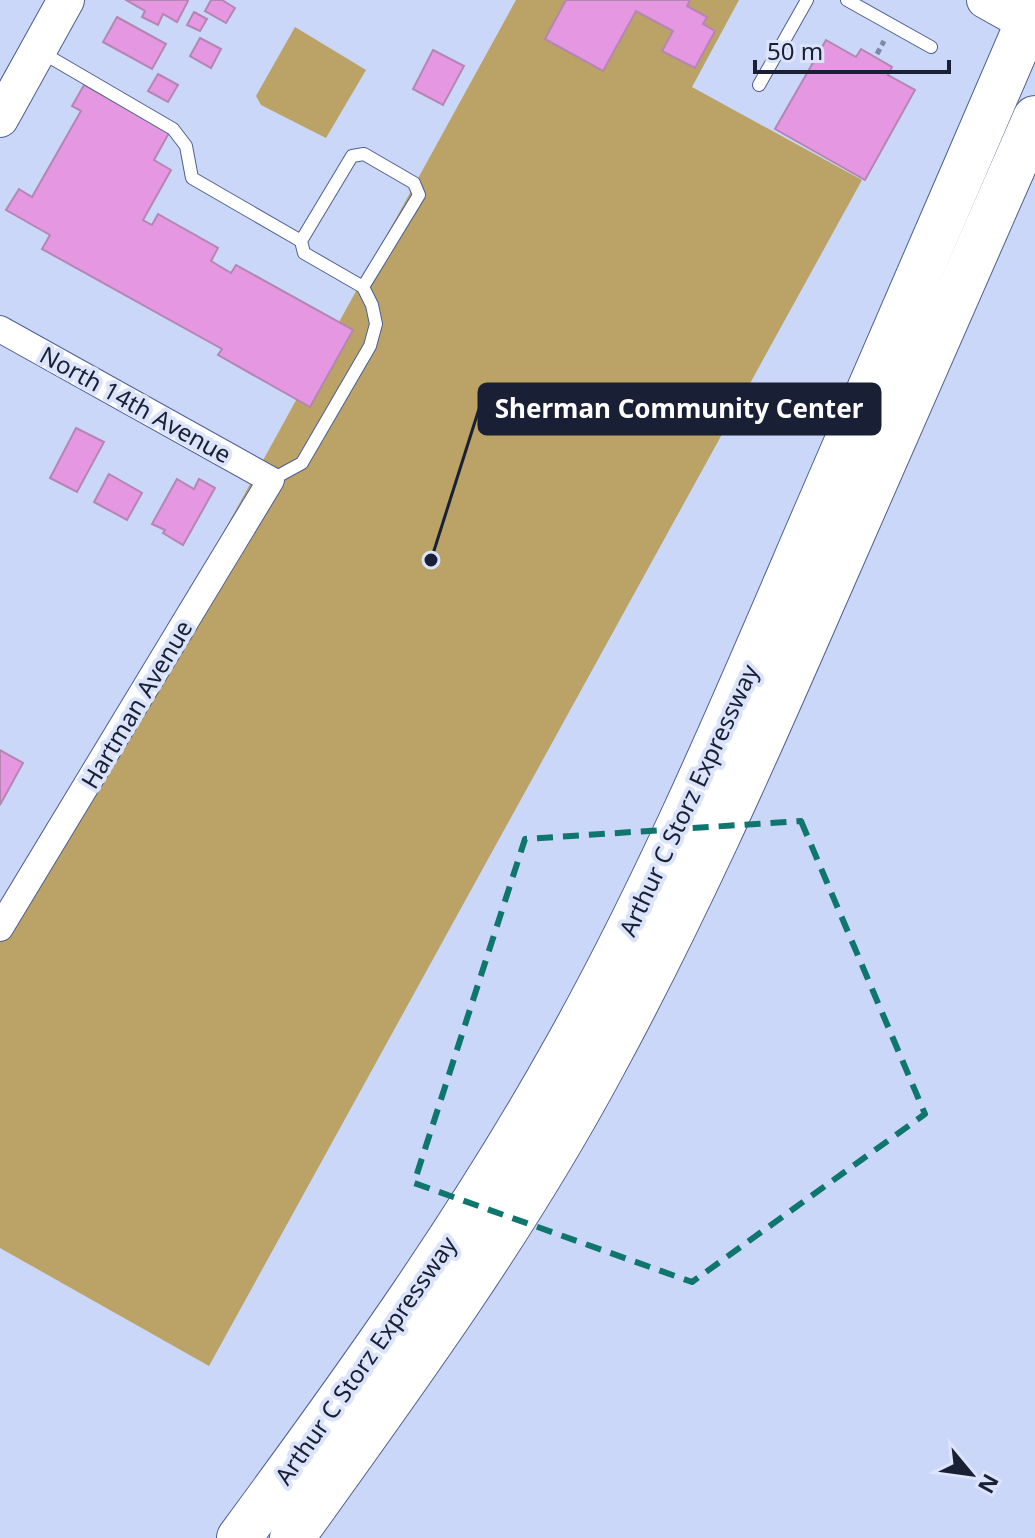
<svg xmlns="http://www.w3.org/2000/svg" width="1035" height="1538" font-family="'Noto Sans',sans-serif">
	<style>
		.green { fill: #bba367 }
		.building { fill: #e598e1; stroke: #b486b1; stroke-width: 2 }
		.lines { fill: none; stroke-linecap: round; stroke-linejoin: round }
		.lane-casing { stroke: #4e6091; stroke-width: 14 }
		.street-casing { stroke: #4e6091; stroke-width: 28 }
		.secondary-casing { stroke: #4e6091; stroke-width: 38 }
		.highway-casing { stroke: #4e6091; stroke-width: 46 }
		.path { stroke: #7f89a6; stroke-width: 5; stroke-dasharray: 6 4; stroke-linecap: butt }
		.lane { stroke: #fff; stroke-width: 12 }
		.street { stroke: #fff; stroke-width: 26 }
		.secondary { stroke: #fff; stroke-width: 36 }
		.highway { stroke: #fff; stroke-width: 44 }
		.marked { fill: none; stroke: #0f766e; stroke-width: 6; stroke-dasharray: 16 10; stroke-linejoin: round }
		.labels { text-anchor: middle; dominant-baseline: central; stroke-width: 8; stroke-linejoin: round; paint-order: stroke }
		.street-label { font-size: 24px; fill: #192035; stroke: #dbe4fb }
		.leader { fill: none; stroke: #192035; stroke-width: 3 }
		.callout-dot { fill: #192035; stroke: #dbe4fb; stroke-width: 3 }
		.callout { fill: #192035; stroke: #192035; stroke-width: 3 }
		.callout-label { font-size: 26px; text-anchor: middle; font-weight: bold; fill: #fff }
	</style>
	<rect width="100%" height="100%" fill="#cad7f9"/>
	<g class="green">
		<path d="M516,0H739L692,87L862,180L209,1366L0,1248V939Z"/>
		<path d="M295,27L366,70L326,138L261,105L256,96Z"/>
	</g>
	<g class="building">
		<path d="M126,0H187L188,1L177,22L163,14L158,25L142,17L145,11Z"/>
		<path d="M211,0H222L235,8L226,23L205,11Z"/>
		<path d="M566,0H690L687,6L707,17L703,24L715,31L695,68L662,51L673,31L636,11L603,71L545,39Z"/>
		<path d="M194,12L207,19L200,31L187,25Z"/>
		<path d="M117,17L166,44L152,69L103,42Z"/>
		<path d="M200,38L221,49L211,68L190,56Z"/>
		<path d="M826,40L856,57L861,49L892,67L888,75L915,90L865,180L775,129Z"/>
		<path d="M433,50L464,66L443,105L413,89Z"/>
		<path d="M158,74L178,85L168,102L148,91Z"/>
		<path d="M84,85L169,133L154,160L171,170L143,220L152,225L158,214L218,248L211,261L231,273L236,265L353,330L310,407L218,355L222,349L42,249L50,235L6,210L19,189L32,197L81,111L72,106Z"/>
		<path d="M76,428L104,442L77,492L50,478Z"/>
		<path d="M109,474L142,493L127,520L94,502Z"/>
		<path d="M177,479L194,489L199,479L215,488L183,545L163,533L165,530L152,524Z"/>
		<path d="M0,750L23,763L0,805Z"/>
	</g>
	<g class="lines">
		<g class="lane-casing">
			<g id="lane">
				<path d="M847,0L931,47"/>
				<path d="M41,52L173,129L186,146L192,178L301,241"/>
				<path d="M759,85L807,0"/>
				<path d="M271,480L302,463L370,346L376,324L372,305L363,287L304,253L301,241L352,156L364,154L414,183L419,195L363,287"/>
			</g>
		</g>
		<g class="street-casing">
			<path id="street" d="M0,329L271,480L0,928"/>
		</g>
		<g class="secondary-casing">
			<g id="secondary">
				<path d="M985,0L1035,28"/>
				<path d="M0,119L66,0"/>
			</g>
		</g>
		<g class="highway-casing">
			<g id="highway">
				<path d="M239,1538C356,1379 471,1219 567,1046C662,876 737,696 814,517C887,347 962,176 1035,5"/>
				<path d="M292,1538C402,1385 514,1232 603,1066C684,917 753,762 821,606C893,443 963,280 1035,118"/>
			</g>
		</g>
		<path class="path" d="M877,54L884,41"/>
		<use href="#lane" class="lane"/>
		<use href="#street" class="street"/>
		<use href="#secondary" class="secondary"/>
		<use href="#highway" class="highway"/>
	</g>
	<path class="marked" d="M801,821L925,1114L692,1282L414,1183L525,839Z"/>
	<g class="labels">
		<g class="street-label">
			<text transform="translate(136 404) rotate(29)">North 14th Avenue</text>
			<text transform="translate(136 704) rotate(-59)">Hartman Avenue</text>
			<text transform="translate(688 800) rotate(-65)">Arthur C Storz Expressway</text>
			<text transform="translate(365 1360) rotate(-55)">Arthur C Storz Expressway</text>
		</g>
	</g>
	<path class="leader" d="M431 560L479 409"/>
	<circle class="callout-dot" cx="431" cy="560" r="8"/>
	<rect class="callout" x="479" y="384" width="401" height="50" rx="8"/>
	<g class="callout-label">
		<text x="679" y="418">Sherman Community Center</text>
	</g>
	<g transform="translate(971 1474) rotate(119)" stroke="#dbe4fb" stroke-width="6" paint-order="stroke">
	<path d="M0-6L14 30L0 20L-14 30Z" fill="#192035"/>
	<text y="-12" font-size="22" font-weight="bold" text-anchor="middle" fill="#192035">N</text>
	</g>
	<path d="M755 60v12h194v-12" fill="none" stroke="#192035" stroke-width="4"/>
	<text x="767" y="60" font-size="24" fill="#192035" stroke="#dbe4fb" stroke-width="6" paint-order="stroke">50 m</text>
</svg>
